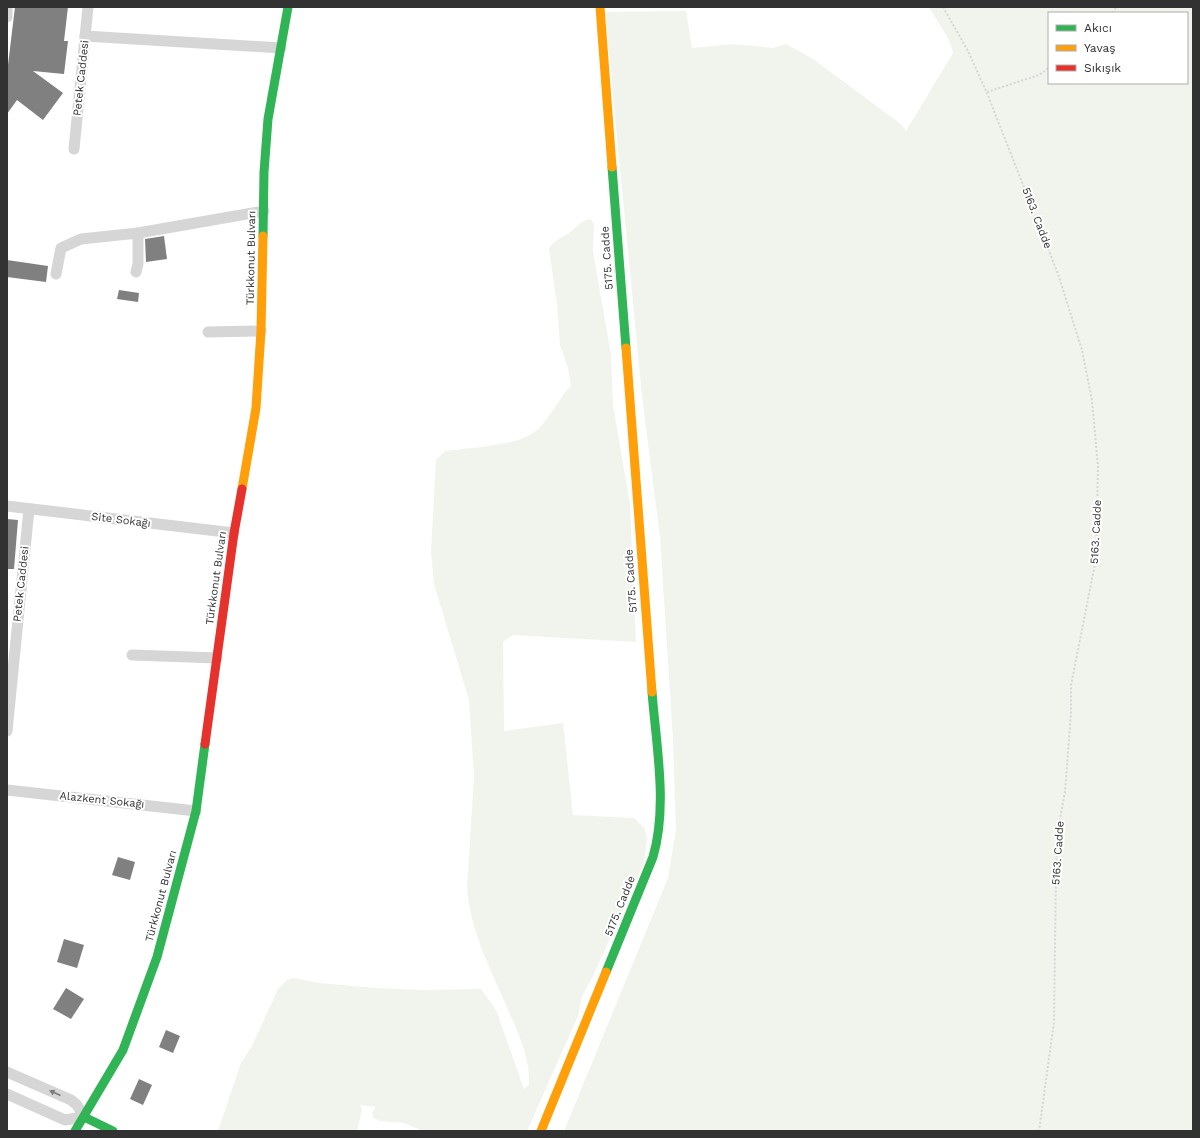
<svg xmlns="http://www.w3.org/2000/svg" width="1200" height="1138" font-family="'Work Sans',sans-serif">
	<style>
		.green { fill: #f1f4ed; fill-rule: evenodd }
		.building { fill: #808080 }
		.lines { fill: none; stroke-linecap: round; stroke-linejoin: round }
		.path { stroke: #d5d5d5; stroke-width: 2; stroke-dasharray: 2 2; stroke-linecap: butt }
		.street { stroke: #d6d6d6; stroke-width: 11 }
		.fast { stroke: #30b455; stroke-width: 9 }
		.slow { stroke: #ff9f0a; stroke-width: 9 }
		.jam { stroke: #e5322d; stroke-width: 9 }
		.oneway { fill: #7c7c7c }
		.labels { text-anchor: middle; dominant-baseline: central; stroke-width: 4; stroke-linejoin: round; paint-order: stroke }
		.street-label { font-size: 11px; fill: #323232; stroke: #fff }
	</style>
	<rect width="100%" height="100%" fill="#fff"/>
	<g class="green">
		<path d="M929,7H1193V1131H564L668,878L676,830L673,740L660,537L642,396L605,12L686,11L692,48L733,44L773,48L786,44L813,59L902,125L906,131L953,53L949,40ZM1049,13H1187V83H1049Z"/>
		<path d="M590,219L594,224L593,251L611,355L613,405L630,504L636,642L513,635L503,642L504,731L563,723L573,815L634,818L645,829L647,839L644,863L593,976L582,996L578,1016L527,1131H423L404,1123L380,1121L374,1118L372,1112L376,1107L360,1105L362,1110L357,1131H218L241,1063L252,1046L278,989L287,980L293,978L320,983L375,988L424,990L481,989L496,1010L524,1089L529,1084C530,1059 520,1037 510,1014C493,973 470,933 467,887L474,776L469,700L434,584L431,552L436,460L445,451C469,448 520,446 537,430C551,417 558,399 571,386L568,368L560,345L557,305L549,248C555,240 561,238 569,233C577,227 580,221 590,219Z"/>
	</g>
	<g class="building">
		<path d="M15,7H68L64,41H68L64,74L33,71L63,93L43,120L17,100L7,114V73Z"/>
		<path d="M164,236L167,259L146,262L145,239Z"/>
		<path d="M7,260L48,266L46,282L7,277Z"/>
		<path d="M119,290L139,293L138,302L117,299Z"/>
		<path d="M7,519L18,520L14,569H7Z"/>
		<path d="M118,857L135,862L130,880L112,875Z"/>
		<path d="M64,939L84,945L77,968L57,962Z"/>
		<path d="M66,988L84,999L71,1019L53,1009Z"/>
		<path d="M166,1030L180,1036L173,1053L159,1047Z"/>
		<path d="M139,1079L152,1085L143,1105L130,1099Z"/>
	</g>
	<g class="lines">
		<g class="path">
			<path d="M943,7L968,51L987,93L1058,274L1082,350L1092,401L1098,466L1096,559L1071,685V713L1065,792L1060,819L1056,869L1054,1022L1039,1131"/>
			<path d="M1113,13L1116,7"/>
			<path d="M987,92L1039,75L1049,68"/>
		</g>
		<g class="street">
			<path d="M7,17V7"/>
			<path d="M85,36L281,48"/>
			<path d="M74,149L88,7"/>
			<path d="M136,272L138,264V233L264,211"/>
			<path d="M56,274L61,248L81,239L138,233"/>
			<path d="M208,332L261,331"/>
			<path d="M7,506L234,533"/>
			<path d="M132,655L217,658"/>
			<path d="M7,731L29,509"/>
			<path d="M7,790L196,811"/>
			<path d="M7,1072L71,1100L77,1105L84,1117L65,1120L7,1094"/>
		</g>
		<g class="fast">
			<path d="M612,167L626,348"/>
			<path d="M263,236L264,172L268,119L288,7"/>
			<path d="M606,972L653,857C668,806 656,744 652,692"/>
			<path d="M84,1117L113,1131"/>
			<path d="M75,1131L123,1050L157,957L196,811L205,744"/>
		</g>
		<g class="slow">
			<path d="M600,7L612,167"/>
			<path d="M626,348L652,692"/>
			<path d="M242,489L256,408L261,331L263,236"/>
			<path d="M541,1131L606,972"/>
		</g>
		<path class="jam" d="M205,744L234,533L242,489"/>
	</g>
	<defs><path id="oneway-solid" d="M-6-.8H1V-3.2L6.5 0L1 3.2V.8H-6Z"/></defs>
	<use class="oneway" href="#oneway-solid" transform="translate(55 1093) rotate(-156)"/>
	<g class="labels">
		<g class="street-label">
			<text transform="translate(81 78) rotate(-84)">Petek Caddesi</text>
			<text transform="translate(1037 218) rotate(69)">5163. Cadde</text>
			<text transform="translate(251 258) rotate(-89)">Türkkonut Bulvarı</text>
			<text transform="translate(607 258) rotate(-94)">5175. Cadde</text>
			<text transform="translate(121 520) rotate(7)">Site Sokağı</text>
			<text transform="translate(1096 532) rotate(-87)">5163. Cadde</text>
			<text transform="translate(216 578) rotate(-82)">Türkkonut Bulvarı</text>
			<text transform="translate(631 581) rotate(-94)">5175. Cadde</text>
			<text transform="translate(21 584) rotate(-84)">Petek Caddesi</text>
			<text transform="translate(102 800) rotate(6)">Alazkent Sokağı</text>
			<text transform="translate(1058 853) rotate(-86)">5163. Cadde</text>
			<text transform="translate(161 896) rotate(-75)">Türkkonut Bulvarı</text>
			<text transform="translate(620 906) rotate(-68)">5175. Cadde</text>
		</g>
	</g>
	<rect width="1200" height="1138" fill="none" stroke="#323232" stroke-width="16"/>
	<rect x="1048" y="12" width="140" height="72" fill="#ffffff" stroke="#adadad"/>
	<rect x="1056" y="25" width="20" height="6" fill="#30b455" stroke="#adadad"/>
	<text x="1084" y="32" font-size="12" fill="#323232">Akıcı</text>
	<rect x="1056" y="45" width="20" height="6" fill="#ff9f0a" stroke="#adadad"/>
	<text x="1084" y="52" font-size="12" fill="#323232">Yavaş</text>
	<rect x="1056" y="65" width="20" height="6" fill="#e5322d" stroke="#adadad"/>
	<text x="1084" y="72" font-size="12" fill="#323232">Sıkışık</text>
</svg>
